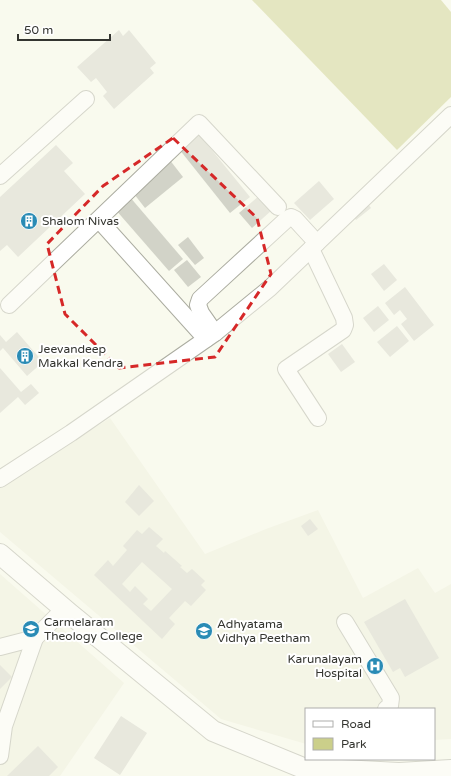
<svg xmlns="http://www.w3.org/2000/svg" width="451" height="776" font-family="'Varela Round',sans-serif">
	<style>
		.built { fill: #edefdb }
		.green { fill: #cbcf8a }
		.building { fill: #d2d3c8; fill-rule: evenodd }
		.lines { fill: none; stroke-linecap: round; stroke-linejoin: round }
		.minor-casing { stroke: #abaca0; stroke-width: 18 }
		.major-casing { stroke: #abaca0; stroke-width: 22 }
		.minor { stroke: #fff; stroke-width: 16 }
		.major { stroke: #fff; stroke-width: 20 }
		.marked { fill: none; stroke: #d62828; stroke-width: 3; stroke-dasharray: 8 5; stroke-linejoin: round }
		.labels { text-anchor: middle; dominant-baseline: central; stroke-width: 4; stroke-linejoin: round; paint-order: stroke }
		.poi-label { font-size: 12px; fill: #343530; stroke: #fff; text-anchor: start }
	</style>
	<rect width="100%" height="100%" fill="#f9faee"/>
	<g class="built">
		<path d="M110,418L205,554L266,529L318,510L363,598L418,568L435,593L451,584V739L434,740V709H306V744L221,719L0,532V488Z"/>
		<path d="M0,574L124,683L60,776H0Z"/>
	</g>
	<path class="green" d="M252,0H441L451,12V97L397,150Z"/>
	<g class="building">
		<path d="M119,30L123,36L129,30L156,63L150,68L154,73L114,109L103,96L107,92L96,78L91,82L77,67Z"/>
		<path d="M198,133L250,197L230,213L179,149Z"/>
		<path d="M56,145L73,163L64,171L85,194L18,257L7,245L0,251V197Z"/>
		<path d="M169,159L183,177L145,208L131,190Z"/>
		<path d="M319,181L334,199L310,220L294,203Z"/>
		<path d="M260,195L272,210L252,228L239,213Z"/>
		<path d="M129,196L183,259L169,271L115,209Z"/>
		<path d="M365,200L371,208L356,220L350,212Z"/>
		<path d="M188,237L204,258L195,265L178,245Z"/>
		<path d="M187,260L201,277L188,287L174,270Z"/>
		<path d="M384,264L397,280L384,291L371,274Z"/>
		<path d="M405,287L434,325L414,341L401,324L407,319L400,310L394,315L385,303Z"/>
		<path d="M378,306L389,320L374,332L363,318Z"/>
		<path d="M397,326L409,341L390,357L377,342Z"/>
		<path d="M17,332L43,362L27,376L3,348L0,351V335L6,342Z"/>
		<path d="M342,344L355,362L341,372L328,354Z"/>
		<path d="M0,368L21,392L31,384L39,393L25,405L18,397L0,413Z"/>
		<path d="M139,485L154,501L139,516L125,502Z"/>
		<path d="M310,519L318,529L308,536L301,526Z"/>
		<path d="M149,527L163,539L156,546L164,553L165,551L182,566L180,567L187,573L192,569L205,581L201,585L206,590L191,606L185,601L169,618L175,624L162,639L94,575L108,560L113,566L127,550L123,546L137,530L142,534ZM142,562L172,589L151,611L143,604L148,599L135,586L130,592L122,584Z"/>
		<path d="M405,599L439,658L405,677L400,668L393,672L364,622Z"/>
		<path d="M0,665L12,677L0,689Z"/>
		<path d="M121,716L147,733L120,775L94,758Z"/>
		<path d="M38,746L58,767L49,776H7Z"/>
	</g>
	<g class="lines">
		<g class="minor-casing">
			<g id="minor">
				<path d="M0,176L86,99"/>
				<path d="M99,220L206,339"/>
				<path d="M311,249L344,318L345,325L343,330L286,369L318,418"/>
				<path d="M9,305L199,123L278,207"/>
				<path d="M215,333L201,313L198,305L200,299L287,219L291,217L295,219L317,243"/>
				<path d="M0,479L71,433L215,333L270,288L451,115"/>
				<path d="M345,622L391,698L390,706L386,709"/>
				<path d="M0,647L35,638L64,609"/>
				<path d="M0,756L4,726L35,638"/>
			</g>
		</g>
		<g class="major-casing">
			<path id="major" d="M0,554L69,613L213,731L303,768L399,773L451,770"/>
		</g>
		<use href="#minor" class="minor"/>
		<use href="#major" class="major"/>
	</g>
	<path d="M0 0H451V776H0ZM173,138L257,218L271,274L215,357L119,368L65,314L47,244L103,186Z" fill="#f9faee" fill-opacity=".55" fill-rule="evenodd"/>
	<path class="marked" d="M173,138L257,218L271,274L215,357L119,368L65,314L47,244L103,186Z"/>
	<defs>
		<g id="building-disc" transform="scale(0.9)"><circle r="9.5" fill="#298bb5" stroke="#fff"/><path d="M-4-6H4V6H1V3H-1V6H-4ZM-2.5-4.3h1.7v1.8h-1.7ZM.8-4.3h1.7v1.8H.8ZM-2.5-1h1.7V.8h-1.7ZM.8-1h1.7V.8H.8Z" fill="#fff"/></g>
		<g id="university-disc" transform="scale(0.9)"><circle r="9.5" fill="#298bb5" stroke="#fff"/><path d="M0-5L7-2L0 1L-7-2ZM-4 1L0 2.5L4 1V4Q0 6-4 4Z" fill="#fff"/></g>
		<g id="school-disc" transform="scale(0.9)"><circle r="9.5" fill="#298bb5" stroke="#fff"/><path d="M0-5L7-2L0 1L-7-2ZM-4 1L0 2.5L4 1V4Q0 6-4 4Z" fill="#fff"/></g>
		<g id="hospital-disc" transform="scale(0.9)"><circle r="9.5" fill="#298bb5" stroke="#fff"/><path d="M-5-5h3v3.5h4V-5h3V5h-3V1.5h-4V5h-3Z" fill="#fff"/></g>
	</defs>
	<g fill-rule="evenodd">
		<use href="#building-disc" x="29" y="221"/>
		<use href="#building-disc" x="25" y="356"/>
		<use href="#university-disc" x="31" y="629"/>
		<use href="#school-disc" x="204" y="631"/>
		<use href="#hospital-disc" x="375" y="666"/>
	</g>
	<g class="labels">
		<g class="poi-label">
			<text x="42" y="221">Shalom Nivas</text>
			<text x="38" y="349">Jeevandeep<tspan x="38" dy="14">Makkal Kendra</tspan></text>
			<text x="44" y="622">Carmelaram<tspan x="44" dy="14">Theology College</tspan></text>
			<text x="217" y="624">Adhyatama<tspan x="217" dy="14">Vidhya Peetham</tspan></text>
			<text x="362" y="659" text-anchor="end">Karunalayam<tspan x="362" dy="14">Hospital</tspan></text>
		</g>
	</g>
	<rect x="305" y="708" width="130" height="52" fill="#ffffff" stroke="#aeaeac"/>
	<rect x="313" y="721" width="20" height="6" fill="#ffffff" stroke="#aeaeac"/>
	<text x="341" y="728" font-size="12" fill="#343530">Road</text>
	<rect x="313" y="738" width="20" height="12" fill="#cbcf8a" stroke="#aeaeac"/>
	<text x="341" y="748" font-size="12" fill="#343530">Park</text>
	<path d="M18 34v6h92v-6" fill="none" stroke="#343530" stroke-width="2"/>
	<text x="24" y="34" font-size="12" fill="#343530" stroke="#ffffff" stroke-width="3" paint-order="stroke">50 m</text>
</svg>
